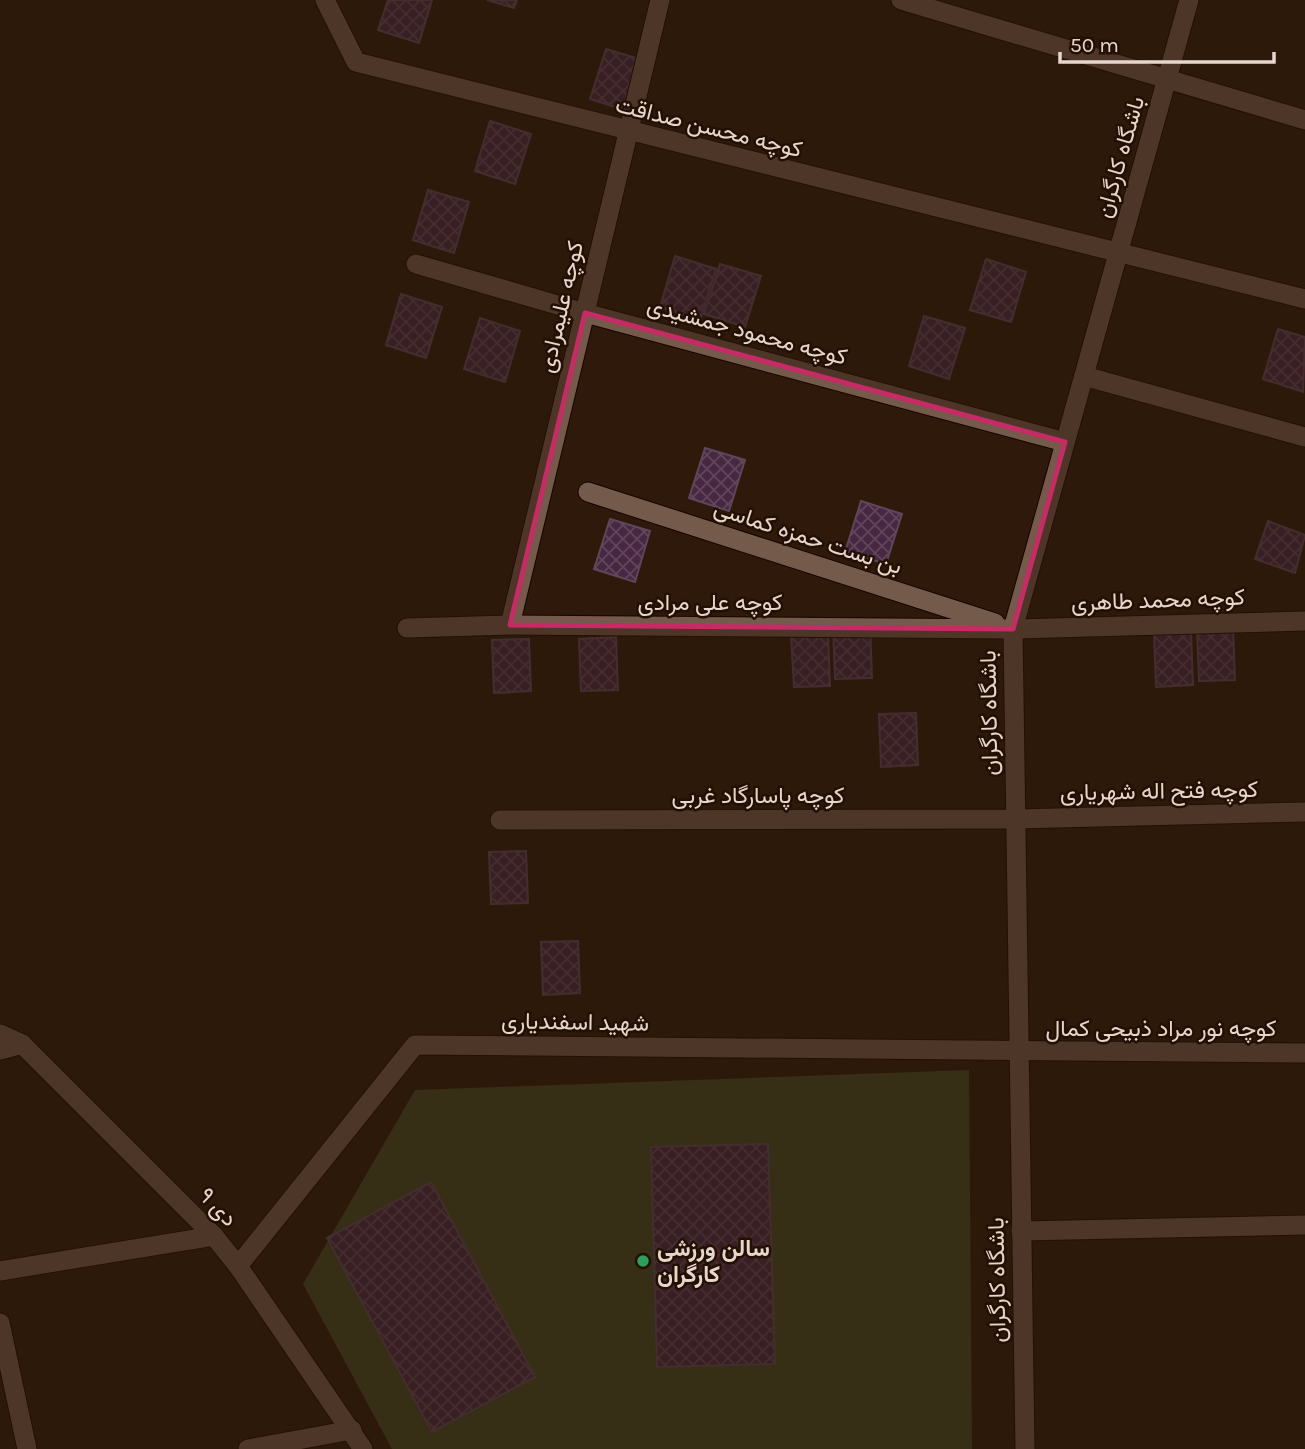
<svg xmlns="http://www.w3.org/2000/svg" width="1305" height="1449" font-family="Karla,Vazirmatn,sans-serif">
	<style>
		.grass { fill: #414722 }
		.building { fill: url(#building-cross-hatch); stroke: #5e475a; stroke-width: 2 }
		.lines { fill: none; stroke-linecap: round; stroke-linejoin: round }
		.minor-casing { stroke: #150400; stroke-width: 21 }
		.tertiary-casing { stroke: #150400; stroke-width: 21 }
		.minor { stroke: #745a4a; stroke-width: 19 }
		.tertiary { stroke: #745a4a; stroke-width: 19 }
		.marked { fill: none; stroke: #c62b66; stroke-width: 5; stroke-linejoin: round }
		.leisure-dot { fill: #2e9e5b; stroke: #241003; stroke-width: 2.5 }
		.labels { text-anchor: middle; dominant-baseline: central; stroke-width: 5; stroke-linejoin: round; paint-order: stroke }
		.street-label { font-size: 23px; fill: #e6d7ce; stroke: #241003 }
		.poi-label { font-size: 23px; font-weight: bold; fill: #e6d7ce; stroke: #241003; text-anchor: start }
	</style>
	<defs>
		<pattern id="building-cross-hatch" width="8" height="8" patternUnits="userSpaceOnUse" patternTransform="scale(1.75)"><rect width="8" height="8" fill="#472742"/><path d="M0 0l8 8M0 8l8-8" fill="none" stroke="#62465c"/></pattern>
	</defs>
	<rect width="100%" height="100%" fill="#2e190b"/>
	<path class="grass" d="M969,1070L972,1449H392L303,1284L415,1090Z"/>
	<g class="building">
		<path d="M388,0H432L419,43L378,30Z"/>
		<path d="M487,0H517L514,8Z"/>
		<path d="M606,49L646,61L631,112L590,99Z"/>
		<path d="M490,121L531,134L515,184L475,171Z"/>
		<path d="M428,190L469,202L454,253L413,240Z"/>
		<path d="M675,256L716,269L700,320L660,307Z"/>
		<path d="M986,259L1026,272L1011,322L970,310Z"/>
		<path d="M720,264L761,276L745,327L704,314Z"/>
		<path d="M401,294L442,307L426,358L386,345Z"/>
		<path d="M924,316L965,328L949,379L909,366Z"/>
		<path d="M480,318L520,331L505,382L464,369Z"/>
		<path d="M1278,329L1305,337L1303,392L1263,379Z"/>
		<path d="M705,448L745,460L729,511L689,498Z"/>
		<path d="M861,501L902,514L886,564L845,552Z"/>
		<path d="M610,519L650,531L635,582L594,569Z"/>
		<path d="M1268,521L1305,535L1295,573L1255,559Z"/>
		<path d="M870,625L872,678L835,679L833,627Z"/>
		<path d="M1233,628L1235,680L1199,681L1197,629Z"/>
		<path d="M1191,633L1193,685L1156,687L1154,635Z"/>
		<path d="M828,634L830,686L794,687L791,635Z"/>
		<path d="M616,637L618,690L581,691L579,639Z"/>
		<path d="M529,639L531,691L494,693L492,640Z"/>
		<path d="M916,713L918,765L881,767L879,714Z"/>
		<path d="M526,851L528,903L491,904L489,852Z"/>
		<path d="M578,941L580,993L543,995L541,942Z"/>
		<path d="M768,1144L775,1364L657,1367L651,1147Z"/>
		<path d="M431,1182L535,1377L432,1432L327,1238Z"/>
	</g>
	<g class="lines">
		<g class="minor-casing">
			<g id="minor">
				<path d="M325,0L356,62L1305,299"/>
				<path d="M901,0L1305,120"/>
				<path d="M416,264L585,313L1065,442"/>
				<path d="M1084,376L1305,437"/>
				<path d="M588,492L995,623"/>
				<path d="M510,625L660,0"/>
				<path d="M407,628L510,625L1013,629L1305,621"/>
				<path d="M500,820L1015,819L1305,812"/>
				<path d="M0,1050L22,1044"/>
				<path d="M1021,1231L1305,1225"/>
				<path d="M238,1266L415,1045L1305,1053"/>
				<path d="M0,1271L214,1236"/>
				<path d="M0,1323L27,1449"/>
				<path d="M248,1449L352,1430"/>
				<path d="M1025,1449L1013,629L1189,0"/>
			</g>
		</g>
		<g class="tertiary-casing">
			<path id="tertiary" d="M0,1034L22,1044L214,1236L238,1266L363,1449"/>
		</g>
		<use href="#minor" class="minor"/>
		<use href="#tertiary" class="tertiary"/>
	</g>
	<path d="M0 0H1305V1449H0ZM585,313L1065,442L1013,629L510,625Z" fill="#2e190b" fill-opacity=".55" fill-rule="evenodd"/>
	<path class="marked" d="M585,313L1065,442L1013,629L510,625Z"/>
	<circle class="leisure-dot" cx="643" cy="1261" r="7"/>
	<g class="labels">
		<g class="street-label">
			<text transform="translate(709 127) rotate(14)">کوچه محسن صداقت</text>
			<text transform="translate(1120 157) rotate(-74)">باشگاه کارگران</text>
			<text transform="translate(561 307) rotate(-77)">کوچه علیمرادی</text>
			<text transform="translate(747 331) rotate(15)">کوچه محمود جمشیدی</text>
			<text transform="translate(808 537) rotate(18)">بن بست حمزه کماسی</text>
			<text transform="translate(1158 600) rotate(-2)">کوچه محمد طاهری</text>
			<text x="710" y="602">کوچه علی مرادی</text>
			<text transform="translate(989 713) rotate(-91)">باشگاه کارگران</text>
			<text transform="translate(1159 791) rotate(-1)">کوچه فتح اله شهریاری</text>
			<text x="758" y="795">کوچه پاسارگاد غربی</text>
			<text transform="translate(575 1022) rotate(1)">شهید اسفندیاری</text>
			<text x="1161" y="1028">کوچه نور مراد ذبیحی کمال</text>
			<text transform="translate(218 1207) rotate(46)">۹ دی</text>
			<text transform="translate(997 1280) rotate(-91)">باشگاه کارگران</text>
		</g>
		<g class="poi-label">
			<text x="657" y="1248">سالن ورزشی<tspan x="657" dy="26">کارگران</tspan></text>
		</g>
	</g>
	<path d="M1060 52v10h214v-10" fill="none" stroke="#e6d7ce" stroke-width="3.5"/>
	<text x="1070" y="52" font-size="21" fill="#e6d7ce" stroke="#241003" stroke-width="5" paint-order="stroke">50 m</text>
</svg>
